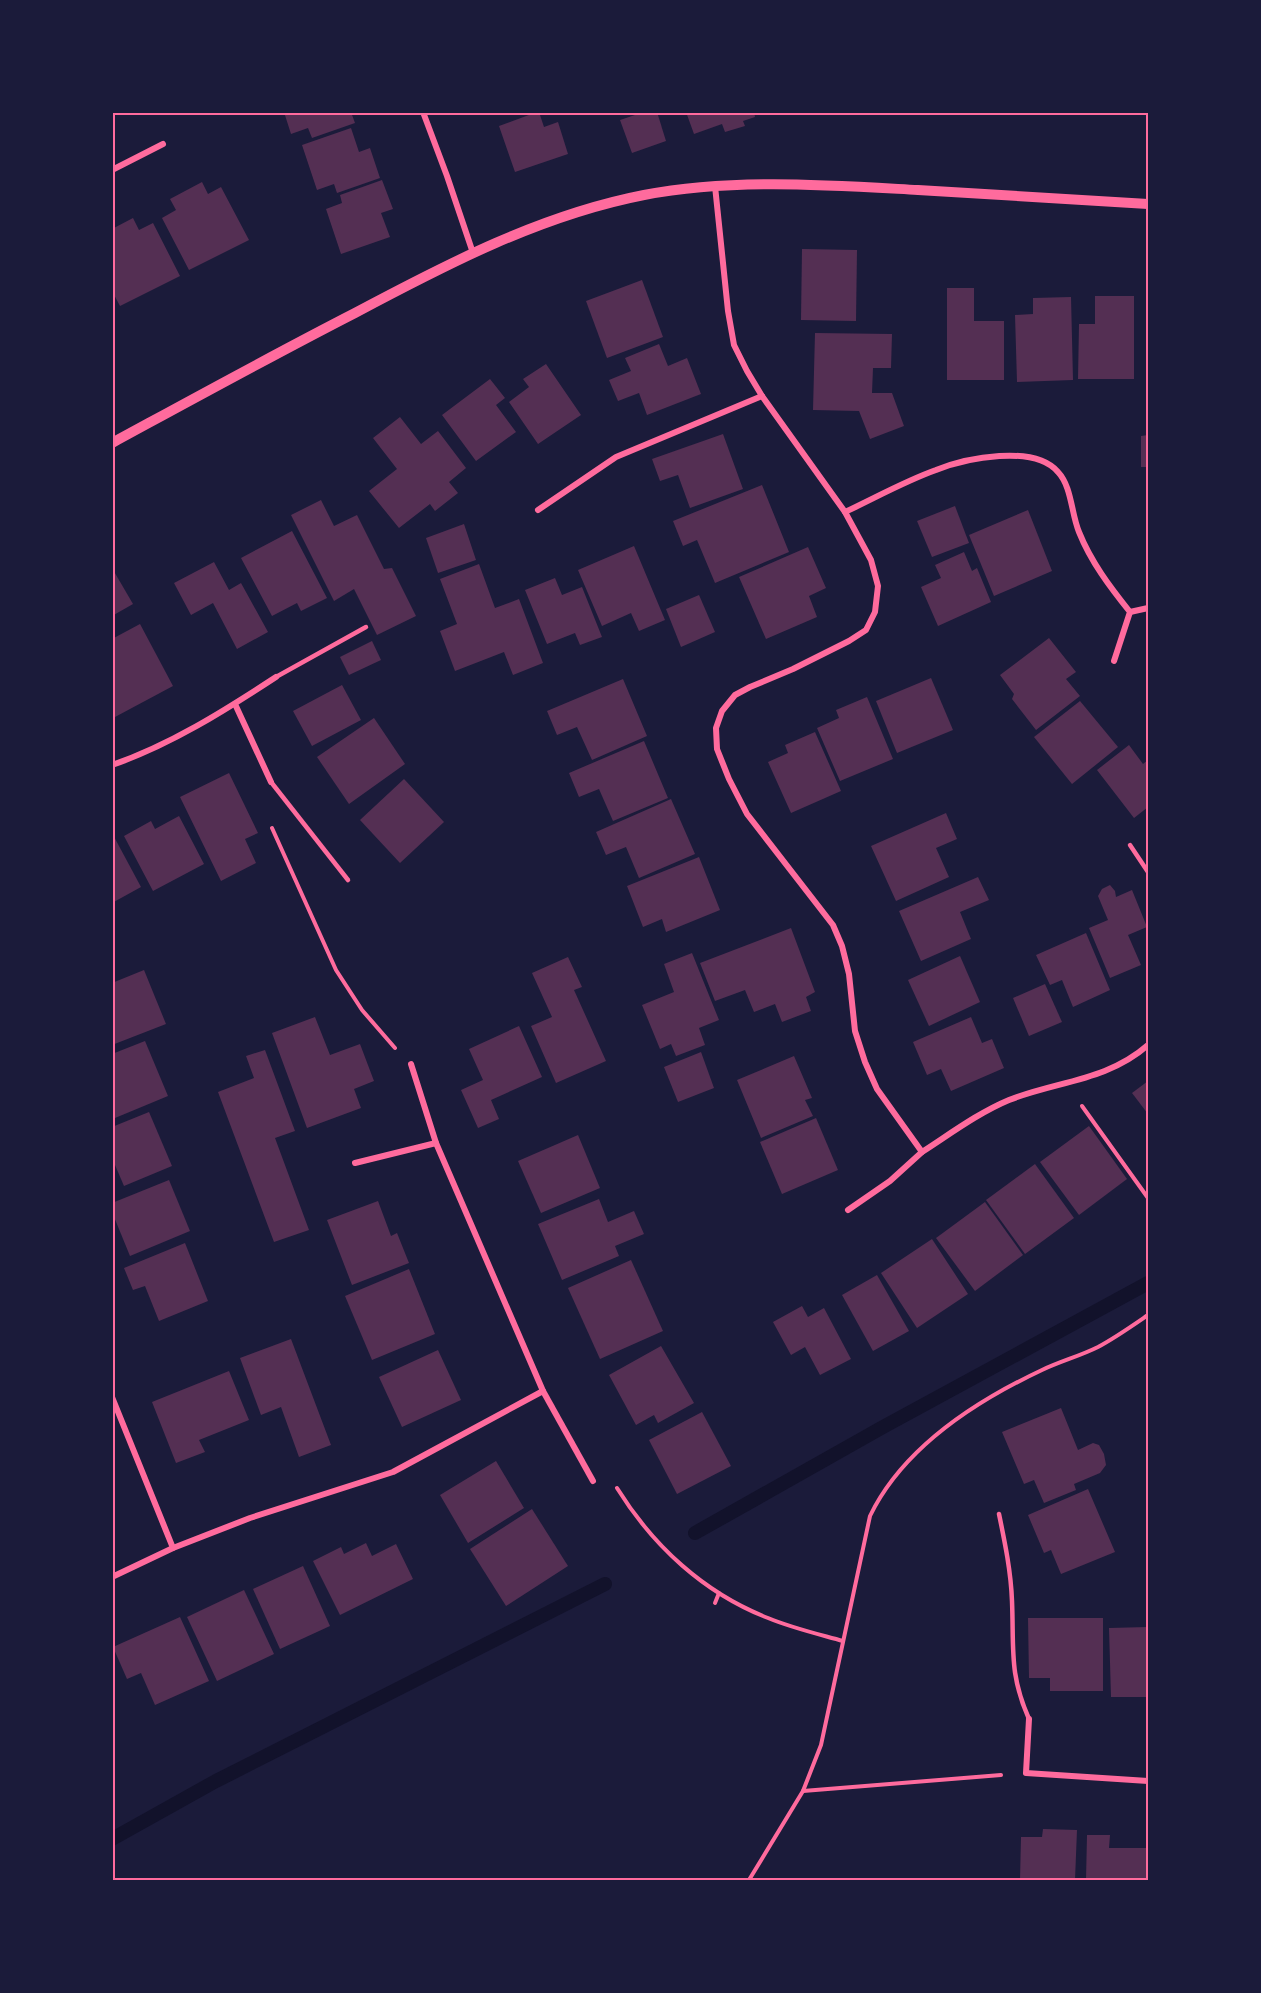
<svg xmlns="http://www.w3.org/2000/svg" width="1261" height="1993" font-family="'DejaVu Sans',sans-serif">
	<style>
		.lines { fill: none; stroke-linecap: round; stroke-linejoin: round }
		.stream { stroke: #12122b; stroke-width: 14 }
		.building { fill: #542f53 }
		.path { stroke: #ff6b9d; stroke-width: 4 }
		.service { stroke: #ff6b9d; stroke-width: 4.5 }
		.minor { stroke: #ff6b9d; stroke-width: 6 }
		.tertiary { stroke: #ff6b9d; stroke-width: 10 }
		.neatline { fill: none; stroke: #ff6b9d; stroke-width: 2 }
	</style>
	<rect width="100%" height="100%" fill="#1b1b3a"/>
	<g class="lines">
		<g class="stream">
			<path d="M695,1533L883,1427L1148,1283"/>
			<path d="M112,1839L216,1781L605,1584"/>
		</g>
	</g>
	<g class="building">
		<path d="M284,112H351L355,123L312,138L308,128L291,134Z"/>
		<path d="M537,112H539L544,127L558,122L568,154L515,172L499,126Z"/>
		<path d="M644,112H657L666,141L632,153L620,120Z"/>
		<path d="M686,112H754L755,117L743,121L745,126L725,132L722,124L694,134Z"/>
		<path d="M351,128L359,152L370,148L380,178L337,193L334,184L317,190L302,145Z"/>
		<path d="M382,180L393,209L381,213L390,237L341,254L326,209L342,203L340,195Z"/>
		<path d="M202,182L208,194L221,187L249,240L189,270L162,218L176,210L170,199Z"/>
		<path d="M133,218L139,230L153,223L180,276L120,306L112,291V229Z"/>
		<path d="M802,249L857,250L856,321L801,320Z"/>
		<path d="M642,280L663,337L607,358L586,301Z"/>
		<path d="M947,288H974V321H1004V380H947Z"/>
		<path d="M1095,296H1134V379H1078L1079,324H1095Z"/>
		<path d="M1071,297L1073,380L1017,382L1015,315L1033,314V298Z"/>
		<path d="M815,333L892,334L891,368H873L872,393H892L904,426L870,439L859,411L813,410Z"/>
		<path d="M659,344L668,366L687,358L701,394L647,415L639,393L618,401L609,380L631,371L625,358Z"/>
		<path d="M546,364L581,415L538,444L509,402L529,387L523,379Z"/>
		<path d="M490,379L505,398L496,405L516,432L476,461L442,415Z"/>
		<path d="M400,417L421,444L438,431L466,468L449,482L458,493L435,511L430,504L399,528L369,491L397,469L373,438Z"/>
		<path d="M723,434L743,489L690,508L678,475L660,481L652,459Z"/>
		<path d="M1148,435V467H1141V436Z"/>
		<path d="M762,485L789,552L715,583L697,540L683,546L673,521Z"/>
		<path d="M321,500L334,526L357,515L384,569L392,568L416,616L377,635L354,589L334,601L291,515Z"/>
		<path d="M955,506L969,543L932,557L917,521Z"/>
		<path d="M1028,510L1052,571L994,596L969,535Z"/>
		<path d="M464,524L476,560L438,573L426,538Z"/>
		<path d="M292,531L327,598L301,611L297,603L272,616L241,558Z"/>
		<path d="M634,546L665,620L639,631L631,613L602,626L578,570Z"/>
		<path d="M808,547L826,588L809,596L817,617L766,639L739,577Z"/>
		<path d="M964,552L972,571L977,568L991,602L938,626L921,587L941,578L935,565Z"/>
		<path d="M214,562L229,590L241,583L268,632L237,649L213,603L191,615L174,583Z"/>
		<path d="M479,564L495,608L519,599L543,663L513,675L504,652L455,671L440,631L457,624L440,579Z"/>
		<path d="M112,568L133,604L112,616Z"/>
		<path d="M555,578L562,595L582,587L602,637L580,645L575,633L547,644L525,590Z"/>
		<path d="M699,595L715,632L681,647L666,609Z"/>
		<path d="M140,624L173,686L115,717L112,712V639Z"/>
		<path d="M1049,638L1076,672L1066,679L1080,696L1036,730L1012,699L1014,694L1000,675Z"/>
		<path d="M372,641L381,660L349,675L340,657Z"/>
		<path d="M931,678L953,730L897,753L876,701Z"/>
		<path d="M623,679L647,736L592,760L577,727L557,735L547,711Z"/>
		<path d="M342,685L361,720L312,746L293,711Z"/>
		<path d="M867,697L893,759L840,781L817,728L839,718L836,710Z"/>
		<path d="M1080,701L1118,747L1072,784L1034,737Z"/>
		<path d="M374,718L405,764L349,804L317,757Z"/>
		<path d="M815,732L841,791L791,813L768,762L788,753L785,745Z"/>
		<path d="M644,741L668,798L613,821L599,789L579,797L569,773Z"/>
		<path d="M1129,745L1143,764L1148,760V807L1134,818L1097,770Z"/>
		<path d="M229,773L258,833L245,839L256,863L221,881L180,797Z"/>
		<path d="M404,779L444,822L400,863L360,820Z"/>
		<path d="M671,799L695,854L639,878L626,847L606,855L596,832Z"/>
		<path d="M946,813L957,839L936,848L949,877L896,901L871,846Z"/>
		<path d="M179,816L204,864L153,891L124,836L151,821L155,829Z"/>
		<path d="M112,833L141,887L112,903Z"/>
		<path d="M699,857L720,910L666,932L662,919L643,927L627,886Z"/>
		<path d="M978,877L989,900L960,912L971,939L921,961L899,911Z"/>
		<path d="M1110,885L1115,891L1116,897L1132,890L1147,927L1128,935L1141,965L1110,978L1089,928L1108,920L1098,896L1102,889Z"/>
		<path d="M791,928L815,992L806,997L811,1011L782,1022L775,1004L754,1012L745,990L715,1001L700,963Z"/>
		<path d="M1086,933L1110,990L1073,1007L1062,980L1050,985L1036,955Z"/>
		<path d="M692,953L719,1020L699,1028L705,1045L676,1056L671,1044L660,1049L642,1005L674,992L664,964Z"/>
		<path d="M960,956L980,1002L929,1026L908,980Z"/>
		<path d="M568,957L582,987L574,990L606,1061L556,1083L531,1026L552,1017L532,973Z"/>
		<path d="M144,970L166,1024L112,1045V983Z"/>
		<path d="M1045,984L1062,1022L1029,1036L1013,998Z"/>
		<path d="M315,1017L330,1055L360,1044L374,1081L354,1089L361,1108L307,1128L272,1033Z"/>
		<path d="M971,1017L982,1043L992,1039L1004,1068L951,1091L941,1069L927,1075L913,1042Z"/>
		<path d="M519,1026L542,1077L491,1100L499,1119L478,1128L461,1090L483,1080L469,1049Z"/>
		<path d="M145,1041L168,1096L115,1118L112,1112V1054Z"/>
		<path d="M265,1050L295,1131L275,1138L309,1230L274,1242L218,1092L254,1078L246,1056Z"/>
		<path d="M701,1052L714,1088L678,1102L664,1067Z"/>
		<path d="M794,1056L812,1098L805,1100L813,1116L761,1138L737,1080Z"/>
		<path d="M1148,1081V1114L1132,1093Z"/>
		<path d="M149,1112L172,1166L124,1186L112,1158V1127Z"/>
		<path d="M816,1118L838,1170L782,1194L760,1142Z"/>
		<path d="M1089,1126L1127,1179L1079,1215L1040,1162Z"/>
		<path d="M578,1135L600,1188L541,1213L518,1161Z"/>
		<path d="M1035,1164L1074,1218L1025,1254L986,1200Z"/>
		<path d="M169,1180L190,1231L130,1256L112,1212V1203Z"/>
		<path d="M599,1199L608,1222L634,1211L644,1234L615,1246L619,1256L562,1280L538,1224Z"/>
		<path d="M378,1201L391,1236L397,1233L409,1263L352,1285L327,1220Z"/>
		<path d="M985,1202L1023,1255L975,1291L936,1238Z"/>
		<path d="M932,1239L968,1294L917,1328L881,1273Z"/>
		<path d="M185,1243L208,1301L159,1321L145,1286L133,1290L124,1268Z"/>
		<path d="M631,1260L663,1331L600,1359L568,1288Z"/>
		<path d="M409,1269L435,1334L372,1360L345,1296Z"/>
		<path d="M877,1275L909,1331L873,1351L842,1295Z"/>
		<path d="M802,1306L808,1317L824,1308L851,1359L820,1375L805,1347L791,1355L773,1322Z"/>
		<path d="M291,1339L331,1445L299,1457L281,1407L261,1415L240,1358Z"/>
		<path d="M661,1346L694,1403L658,1423L654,1415L636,1425L609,1375Z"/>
		<path d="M438,1350L461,1400L402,1427L379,1377Z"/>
		<path d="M229,1371L249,1420L199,1440L205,1452L176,1463L152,1402Z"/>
		<path d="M1061,1408L1078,1450L1093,1443L1099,1445L1104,1454L1106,1465L1100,1473L1074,1484L1076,1490L1044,1503L1034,1480L1024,1484L1002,1432Z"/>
		<path d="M702,1412L731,1466L677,1494L649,1440Z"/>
		<path d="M496,1461L524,1508L468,1543L440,1495Z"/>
		<path d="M1088,1489L1115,1552L1061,1574L1051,1550L1044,1553L1028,1515Z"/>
		<path d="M532,1509L568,1566L506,1606L470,1549Z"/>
		<path d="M366,1543L372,1556L396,1544L413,1579L340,1615L313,1561L341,1547L344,1554Z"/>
		<path d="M303,1566L330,1626L280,1649L253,1589Z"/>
		<path d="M244,1590L274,1654L217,1681L187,1617Z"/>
		<path d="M180,1617L209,1681L155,1705L141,1673L127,1679L113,1647Z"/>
		<path d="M1028,1618H1103V1691H1050V1678H1029Z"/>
		<path d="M1148,1627V1697H1111L1109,1628Z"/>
		<path d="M1043,1829L1077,1830L1075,1880H1020L1021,1837H1042Z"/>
		<path d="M1087,1835H1110L1109,1848H1148L1147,1880H1086Z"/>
	</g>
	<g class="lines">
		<g class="path">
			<path d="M272,828L336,970L362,1010L395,1048"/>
			<path d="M1082,1106L1148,1198"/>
			<path d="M617,1488C653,1546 704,1593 768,1618C792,1628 818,1634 843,1641"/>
			<path d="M715,1603L719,1593"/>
			<path d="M803,1791L1001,1775"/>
			<path d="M749,1880L803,1791L821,1745L870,1516C903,1448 976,1401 1042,1370C1061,1361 1080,1356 1098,1347C1115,1338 1132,1326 1148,1315"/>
		</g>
		<g class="service">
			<path d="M276,677L366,627"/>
			<path d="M271,782L348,880"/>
			<path d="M1130,845L1148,872"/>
			<path d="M999,1514C1005,1543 1011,1572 1012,1601C1014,1649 1009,1674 1029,1719"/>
		</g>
		<g class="minor">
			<path d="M423,112L447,176L473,253"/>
			<path d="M112,170L163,144"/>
			<path d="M715,186L728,311L734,345L747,371L762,396L845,512L871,560L878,586L875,612L866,630L849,641L793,669L750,687L735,695L722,711L716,728L717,749L729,779L747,814L833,925L842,946L849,974L855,1031L865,1062L877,1089L922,1152C950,1134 978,1113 1009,1100C1057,1081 1107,1081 1148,1045"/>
			<path d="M538,510L616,457L762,396"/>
			<path d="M845,512C875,498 905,481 936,470C966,458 1034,444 1058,472C1072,487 1071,513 1079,532C1091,562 1110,587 1130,612L1114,661"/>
			<path d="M1130,612L1148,608"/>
			<path d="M235,704L271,782"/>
			<path d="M112,765C170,745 224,711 276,677"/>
			<path d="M355,1163L436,1143"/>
			<path d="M848,1210L890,1181L922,1152"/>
			<path d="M543,1391L593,1481"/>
			<path d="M112,1397L173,1548"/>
			<path d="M112,1577L173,1548L250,1518L393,1472L543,1391L436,1143L411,1064"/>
			<path d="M1029,1719L1026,1773L1148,1781"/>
		</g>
		<path class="tertiary" d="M112,443C193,399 273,355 355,313C447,264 541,215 644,195C734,178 827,185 918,190C995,195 1072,199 1148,204"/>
	</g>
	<rect width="1261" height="1993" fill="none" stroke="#1b1b3a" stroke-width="228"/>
	<rect x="114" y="114" width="1033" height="1765" class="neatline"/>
</svg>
